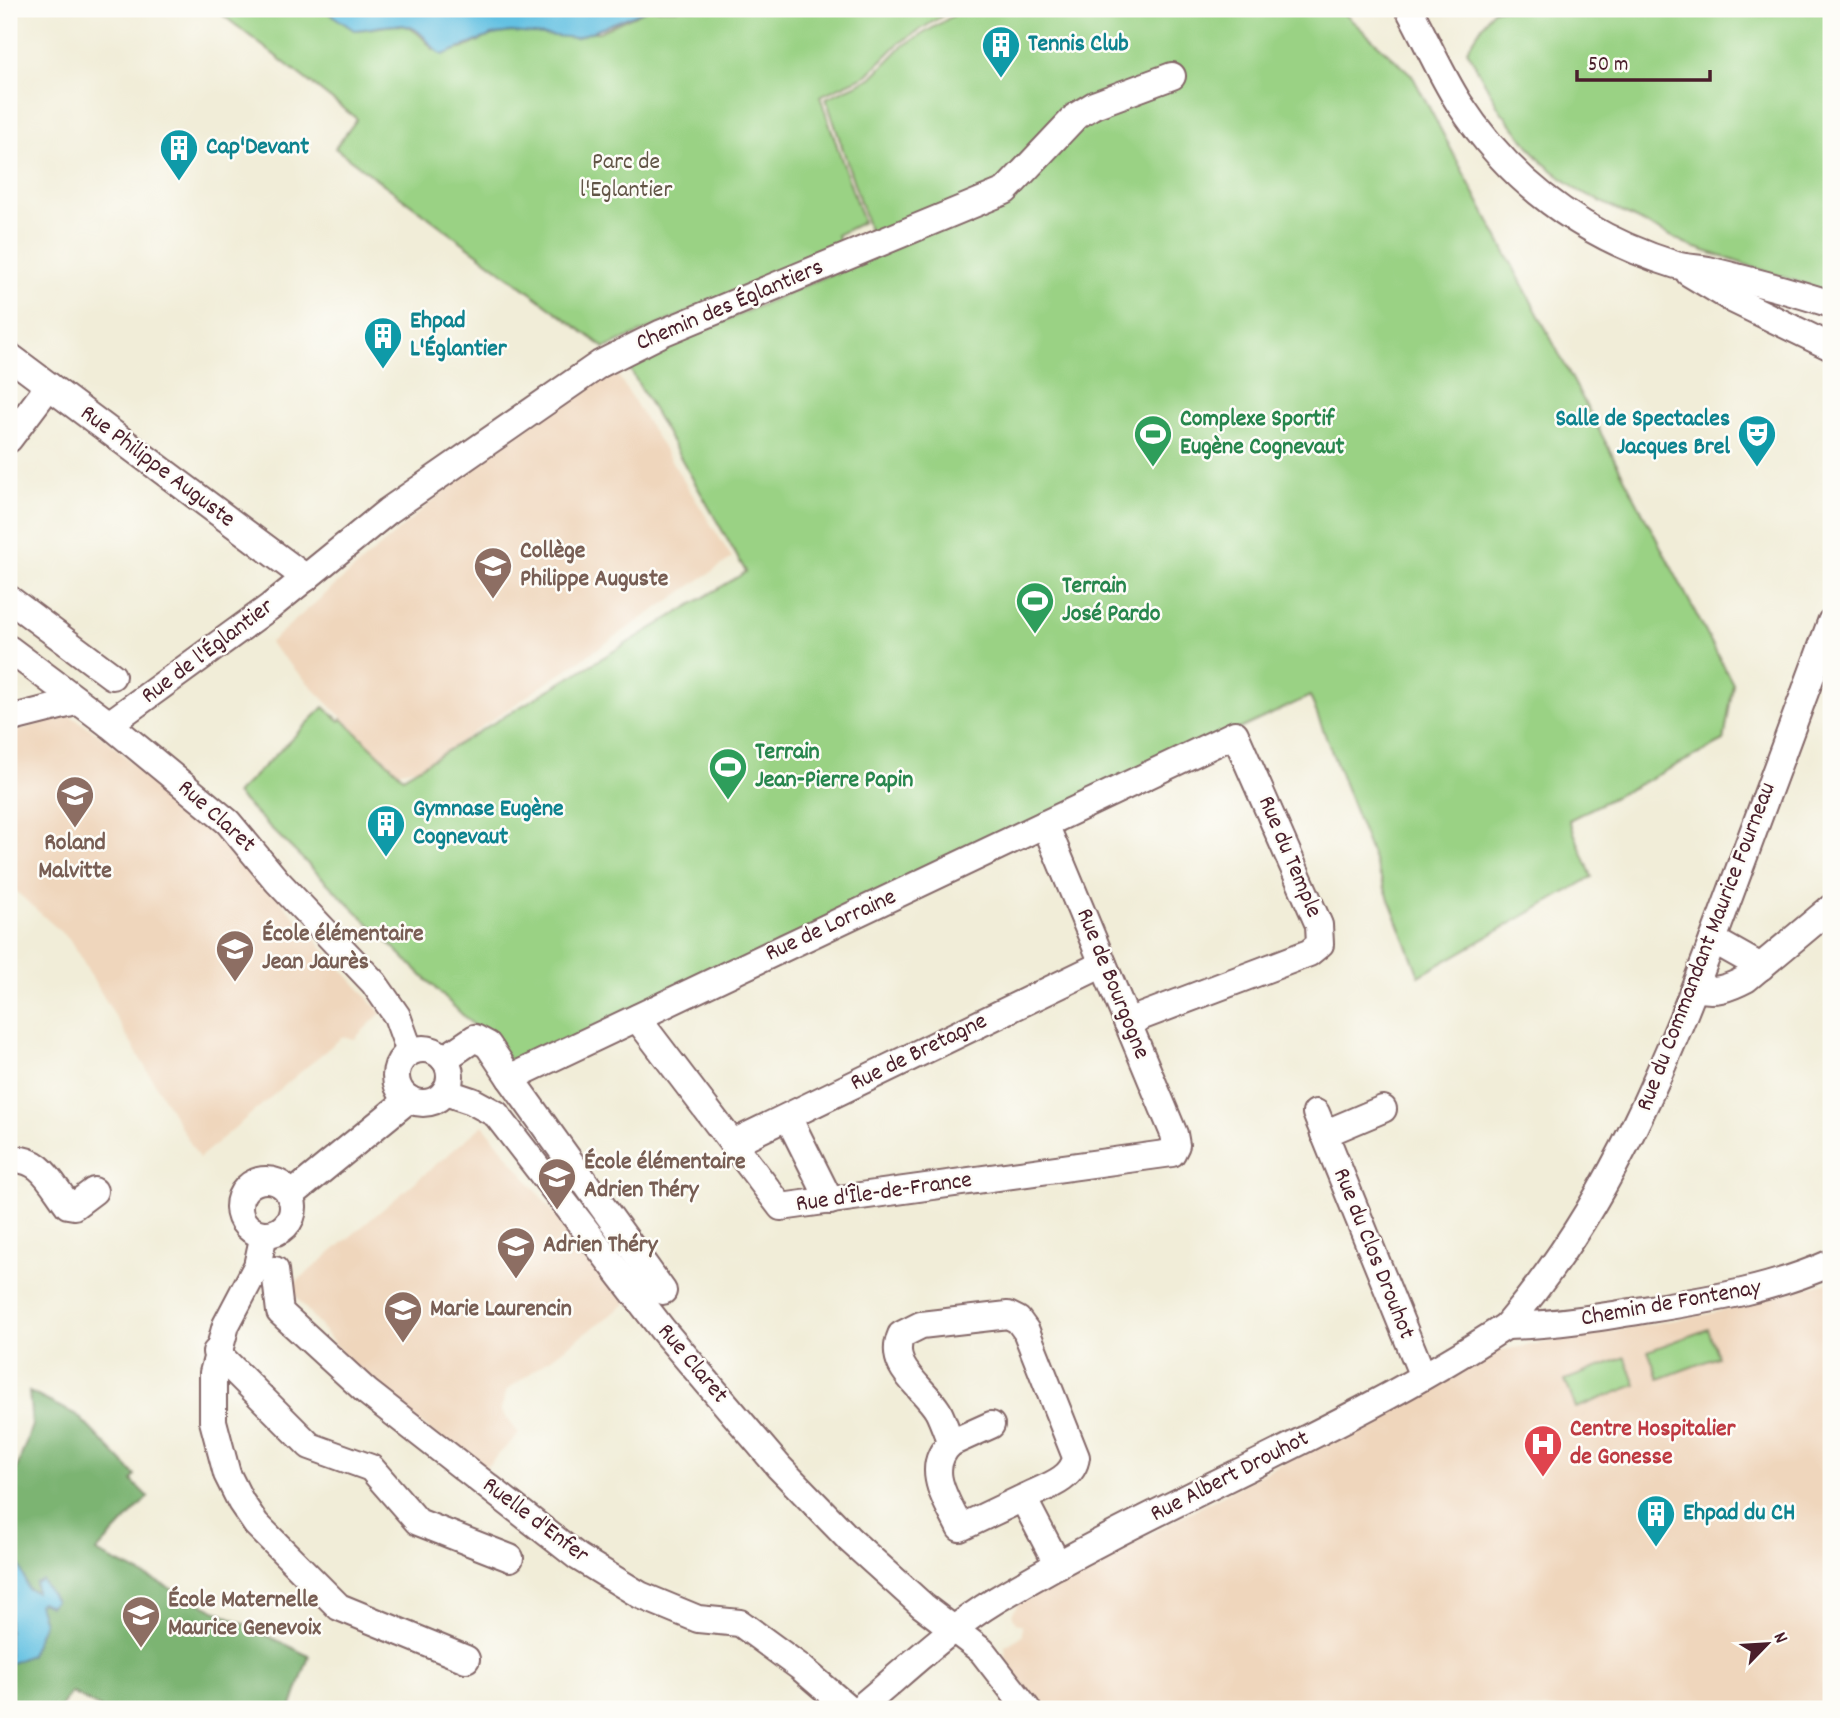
<svg xmlns="http://www.w3.org/2000/svg" width="1840" height="1718" font-family="Dekko,sans-serif">
	<style>
		.built { fill: #efd6bc }
		.green { fill: #9ad284; stroke: #727858; stroke-width: 2 }
		.forest { fill: #7bb472; stroke: #626a4e; stroke-width: 2 }
		.water { fill: #64c1e2; stroke: #577086; stroke-width: 2 }
		.lines { fill: none; stroke-linecap: round; stroke-linejoin: round }
		.minor-casing { stroke: #846768; stroke-width: 30 }
		.minor { stroke: #fff; stroke-width: 26 }
		.labels { text-anchor: middle; dominant-baseline: central; stroke-width: 5; stroke-linejoin: round; paint-order: stroke }
		.culture-label { font-size: 24px; font-weight: bold; fill: #0d838f; stroke: #fdfcf7; text-anchor: start }
		.park-label { font-size: 24px; fill: #625546; stroke: #fdfcf7 }
		.street-label { font-size: 24px; fill: #4a1f2b; stroke: #fdfcf7 }
		.leisure-label { font-size: 24px; font-weight: bold; fill: #27864d; stroke: #fdfcf7; text-anchor: start }
		.education-label { font-size: 24px; font-weight: bold; fill: #785e54; stroke: #fdfcf7; text-anchor: start }
		.health-label { font-size: 24px; font-weight: bold; fill: #be3a42; stroke: #fdfcf7; text-anchor: start }
	</style>
	<rect width="100%" height="100%" fill="#fdfcf7"/>
	<filter id="ink" filterUnits="userSpaceOnUse"><feTurbulence type="fractalNoise" baseFrequency=".0143" numOctaves="2"/><feDisplacementMap in="SourceGraphic" scale="14" xChannelSelector="R" yChannelSelector="G"/><feConvolveMatrix kernelMatrix="1 2 1 2 8 2 1 2 1" color-interpolation-filters="sRGB"/></filter>
	<filter id="wash" filterUnits="userSpaceOnUse"><feTurbulence type="fractalNoise" baseFrequency=".00686" numOctaves="4" result="noise"/><feDisplacementMap in="SourceGraphic" scale="28" xChannelSelector="R" yChannelSelector="G"/><feGaussianBlur stdDeviation="1.57" result="paint"/><feColorMatrix in="noise" values="0 0 0 0 0 0 0 0 0 0 0 0 0 0 0 0 0 1.4 0 .05"/><feComposite in="paint" operator="in"/></filter>
	<g filter="url(#wash)">
		<rect width="100%" height="100%" fill="#f1edd8"/>
		<g class="built">
			<path d="M612,366L732,558L422,767L395,772L269,643L468,470Z"/>
			<path d="M69,715L105,738L262,880L381,1013L354,1039L342,1037L199,1158L70,940L9,885V733Z"/>
			<path d="M483,1125L627,1303L507,1390L501,1410L519,1434L482,1471L361,1376L289,1288Z"/>
			<path d="M1831,1281V1709H1039L1005,1658V1646L1022,1636V1625L1016,1623L1012,1614L1018,1604L1491,1352L1709,1314Z"/>
		</g>
		<g class="green">
			<path d="M215,9H323L355,30C396,28 405,13 433,50L462,49L492,35L511,32H599L648,9H953L898,44L867,75L820,96L863,222L837,235L841,247L605,348L335,148L357,119Z"/>
			<path d="M964,9H1339L1412,75L1733,684L1724,741L1569,820L1592,877L1419,976L1310,696L516,1067L236,794L324,707L340,721L342,719L403,777L746,572L627,364L877,254L826,98L871,78L901,47Z"/>
			<path d="M1493,9H1831V293L1693,247L1577,190L1542,162L1500,110L1467,50Z"/>
			<path d="M1708,1329L1718,1357L1659,1379L1648,1351Z"/>
			<path d="M1625,1357L1636,1385L1576,1408L1565,1380Z"/>
		</g>
		<path class="forest" d="M29,1392L77,1415L135,1475L132,1481L148,1497L96,1552L309,1656L291,1709H102L71,1692L60,1709H9V1491L32,1425Z"/>
		<g class="water">
			<path d="M323,9H648L576,38L511,32L492,35L443,55C431,49 429,40 419,32C404,18 374,29 354,30Z"/>
			<path d="M9,1553L19,1563L28,1589L36,1592L35,1583L42,1580L55,1601L50,1606L41,1602L38,1604L44,1623L30,1655L9,1664Z"/>
		</g>
	</g>
	<g filter="url(#ink)">
		<g class="lines">
			<g class="minor-casing">
				<g id="minor">
					<path d="M1409,9C1426,40 1440,73 1459,103C1511,183 1585,237 1676,265C1686,268 1698,268 1708,270C1749,280 1791,291 1831,304"/>
					<path d="M1689,273L1732,299L1831,347"/>
					<path d="M9,356L306,578"/>
					<path d="M9,439L49,386"/>
					<path d="M9,599L112,676"/>
					<path d="M9,649L109,724L228,822L277,881L374,983L397,1016L410,1052"/>
					<path d="M9,719L76,702"/>
					<path d="M109,724L271,606L388,511L600,364L662,333L1005,191L1076,116L1094,105L1172,76"/>
					<path d="M1713,940L1761,967"/>
					<path d="M1696,988C1715,993 1729,988 1746,979L1831,908"/>
					<path d="M637,1018L781,1207L1172,1153L1176,1145L1174,1134L1045,824"/>
					<circle cx="423" cy="1076" r="27"/>
					<path d="M444,1059L475,1038L488,1045L510,1078L1235,734L1319,925L1320,944L1309,953L1127,1022"/>
					<path d="M510,1078L663,1291"/>
					<path d="M445,1092L472,1101L496,1114L662,1329L779,1467L850,1540L923,1606L982,1651L1027,1709"/>
					<path d="M1316,1113L1422,1374"/>
					<path d="M788,1117L830,1201"/>
					<path d="M1324,1134L1383,1109"/>
					<path d="M735,1142L1103,964"/>
					<path d="M9,1160C40,1155 51,1183 68,1205L74,1206L94,1191"/>
					<circle cx="266" cy="1207" r="27"/>
					<path d="M290,1196L409,1099"/>
					<path d="M264,1234L257,1266L226,1325L213,1373V1421L227,1474L241,1502L256,1524L339,1607L466,1659"/>
					<path d="M275,1270L280,1312L367,1392L578,1557L640,1595L698,1619L740,1623L800,1667L849,1709"/>
					<path d="M1506,1326C1555,1325 1602,1317 1650,1309C1713,1299 1773,1289 1831,1263"/>
					<path d="M216,1352L310,1446L371,1468L418,1522L510,1558"/>
					<path d="M951,1443L991,1425"/>
					<path d="M1023,1498C1042,1488 1073,1481 1076,1457L1026,1331L1018,1320L1008,1315L921,1325L901,1335C887,1368 923,1386 938,1411C943,1421 947,1433 951,1443C923,1468 947,1501 960,1528L1023,1498L1058,1565"/>
					<path d="M859,1709C904,1672 945,1631 996,1600C1161,1501 1345,1432 1506,1326C1612,1203 1670,1055 1726,905C1761,811 1796,716 1831,622"/>
				</g>
			</g>
			<use href="#minor" class="minor"/>
		</g>
	</g>
	<defs>
		<g id="building-pin" transform="scale(2.0125)"><path d="M0 17L-7.5 6A9.5 9.5 0 1 1 7.5 6Z" fill="#0f9aa8" stroke="#fdfcf7"/><path d="M-4-6H4V6H1V3H-1V6H-4ZM-2.5-4.3h1.7v1.8h-1.7ZM.8-4.3h1.7v1.8H.8ZM-2.5-1h1.7V.8h-1.7ZM.8-1h1.7V.8H.8Z" fill="#fff"/></g>
		<g id="stadium-pin" transform="scale(2.0125)"><path d="M0 17L-7.5 6A9.5 9.5 0 1 1 7.5 6Z" fill="#2e9e5b" stroke="#fdfcf7"/><path d="M0-5a6.5 5 0 1 0 0 10a6.5 5 0 1 0 0-10ZM-3.5-1.8h7v3.6h-7Z" fill="#fff"/></g>
		<g id="theatre-pin" transform="scale(2.0125)"><path d="M0 17L-7.5 6A9.5 9.5 0 1 1 7.5 6Z" fill="#0f9aa8" stroke="#fdfcf7"/><path d="M-5-5.5Q0-4 5-5.5V0Q5 5 0 6Q-5 5-5 0ZM-3.3-2.5H-1v1.5H-3.3ZM1-2.5H3.3v1.5H1ZM-2.8 1Q0 5.5 2.8 1Z" fill="#fff"/></g>
		<g id="school-pin" transform="scale(2.0125)"><path d="M0 17L-7.5 6A9.5 9.5 0 1 1 7.5 6Z" fill="#8d6e63" stroke="#fdfcf7"/><path d="M0-5L7-2L0 1L-7-2ZM-4 1L0 2.5L4 1V4Q0 6-4 4Z" fill="#fff"/></g>
		<g id="hospital-pin" transform="scale(2.0125)"><path d="M0 17L-7.5 6A9.5 9.5 0 1 1 7.5 6Z" fill="#e0444e" stroke="#fdfcf7"/><path d="M-5-5h3v3.5h4V-5h3V5h-3V1.5h-4V5h-3Z" fill="#fff"/></g>
	</defs>
	<g fill-rule="evenodd">
		<use href="#building-pin" x="1001" y="45"/>
		<use href="#building-pin" x="179" y="148"/>
		<use href="#building-pin" x="383" y="336"/>
		<use href="#stadium-pin" x="1153" y="434"/>
		<use href="#theatre-pin" x="1757" y="434"/>
		<use href="#school-pin" x="493" y="566"/>
		<use href="#stadium-pin" x="1035" y="601"/>
		<use href="#stadium-pin" x="728" y="767"/>
		<use href="#school-pin" x="75" y="795"/>
		<use href="#building-pin" x="386" y="824"/>
		<use href="#school-pin" x="235" y="949"/>
		<use href="#school-pin" x="557" y="1177"/>
		<use href="#school-pin" x="516" y="1246"/>
		<use href="#school-pin" x="403" y="1310"/>
		<use href="#hospital-pin" x="1543" y="1444"/>
		<use href="#building-pin" x="1656" y="1514"/>
		<use href="#school-pin" x="141" y="1615"/>
	</g>
	<g class="labels">
		<g class="culture-label">
			<text x="1028" y="45">Tennis Club</text>
			<text x="206" y="148">Cap'Devant</text>
			<text x="410" y="322">Ehpad<tspan x="410" dy="28">L'Églantier</tspan></text>
			<text x="1730" y="420" text-anchor="end">Salle de Spectacles<tspan x="1730" dy="28">Jacques Brel</tspan></text>
			<text x="413" y="810">Gymnase Eugène<tspan x="413" dy="28">Cognevaut</tspan></text>
			<text x="1683" y="1514">Ehpad du CH</text>
		</g>
		<g class="park-label">
			<text x="626" y="163">Parc de<tspan x="626" dy="28">l'Eglantier</tspan></text>
		</g>
		<g class="street-label">
			<text transform="translate(730 306) rotate(-23)">Chemin des Églantiers</text>
			<text transform="translate(157 467) rotate(37)">Rue Philippe Auguste</text>
			<text transform="translate(208 652) rotate(-37)">Rue de l'Églantier</text>
			<text transform="translate(216 817) rotate(42)">Rue Claret</text>
			<text transform="translate(1289 857) rotate(67)">Rue du Temple</text>
			<text transform="translate(831 926) rotate(-25)">Rue de Lorraine</text>
			<text transform="translate(1707 947) rotate(-69)">Rue du Commandant Maurice Fourneau</text>
			<text transform="translate(1112 984) rotate(68)">Rue de Bourgogne</text>
			<text transform="translate(919 1053) rotate(-26)">Rue de Bretagne</text>
			<text transform="translate(884 1193) rotate(-8)">Rue d'Île-de-France</text>
			<text transform="translate(1373 1254) rotate(68)">Rue du Clos Drouhot</text>
			<text transform="translate(1671 1304) rotate(-10)">Chemin de Fontenay</text>
			<text transform="translate(692 1364) rotate(50)">Rue Claret</text>
			<text transform="translate(1230 1477) rotate(-27)">Rue Albert Drouhot</text>
			<text transform="translate(535 1521) rotate(37)">Ruelle d'Enfer</text>
		</g>
		<g class="leisure-label">
			<text x="1180" y="420">Complexe Sportif<tspan x="1180" dy="28">Eugène Cognevaut</tspan></text>
			<text x="1062" y="587">Terrain<tspan x="1062" dy="28">José Pardo</tspan></text>
			<text x="755" y="753">Terrain<tspan x="755" dy="28">Jean-Pierre Papin</tspan></text>
		</g>
		<g class="education-label">
			<text x="520" y="552">Collège<tspan x="520" dy="28">Philippe Auguste</tspan></text>
			<text x="75" y="844" text-anchor="middle">Roland<tspan x="75" dy="28">Malvitte</tspan></text>
			<text x="262" y="935">École élémentaire<tspan x="262" dy="28">Jean Jaurès</tspan></text>
			<text x="584" y="1163">École élémentaire<tspan x="584" dy="28">Adrien Théry</tspan></text>
			<text x="543" y="1246">Adrien Théry</text>
			<text x="430" y="1310">Marie Laurencin</text>
			<text x="168" y="1601">École Maternelle<tspan x="168" dy="28">Maurice Genevoix</tspan></text>
		</g>
		<g class="health-label">
			<text x="1570" y="1430">Centre Hospitalier<tspan x="1570" dy="28">de Gonesse</tspan></text>
		</g>
	</g>
	<rect width="1840" height="1718" fill="none" stroke="#fdfcf7" stroke-width="35"/>
	<g transform="translate(1767 1644) rotate(65)" stroke="#fdfcf7" stroke-width="5" paint-order="stroke">
	<path d="M0-5L12 26L0 18L-12 26Z" fill="#4a1f2b"/>
	<text y="-10" font-size="19" font-weight="bold" text-anchor="middle" fill="#4a1f2b">N</text>
	</g>
	<path d="M1577 70v10h133v-10" fill="none" stroke="#4a1f2b" stroke-width="3.5"/>
	<text x="1588" y="70" font-size="21" fill="#4a1f2b" stroke="#fdfcf7" stroke-width="5" paint-order="stroke">50 m</text>
</svg>
